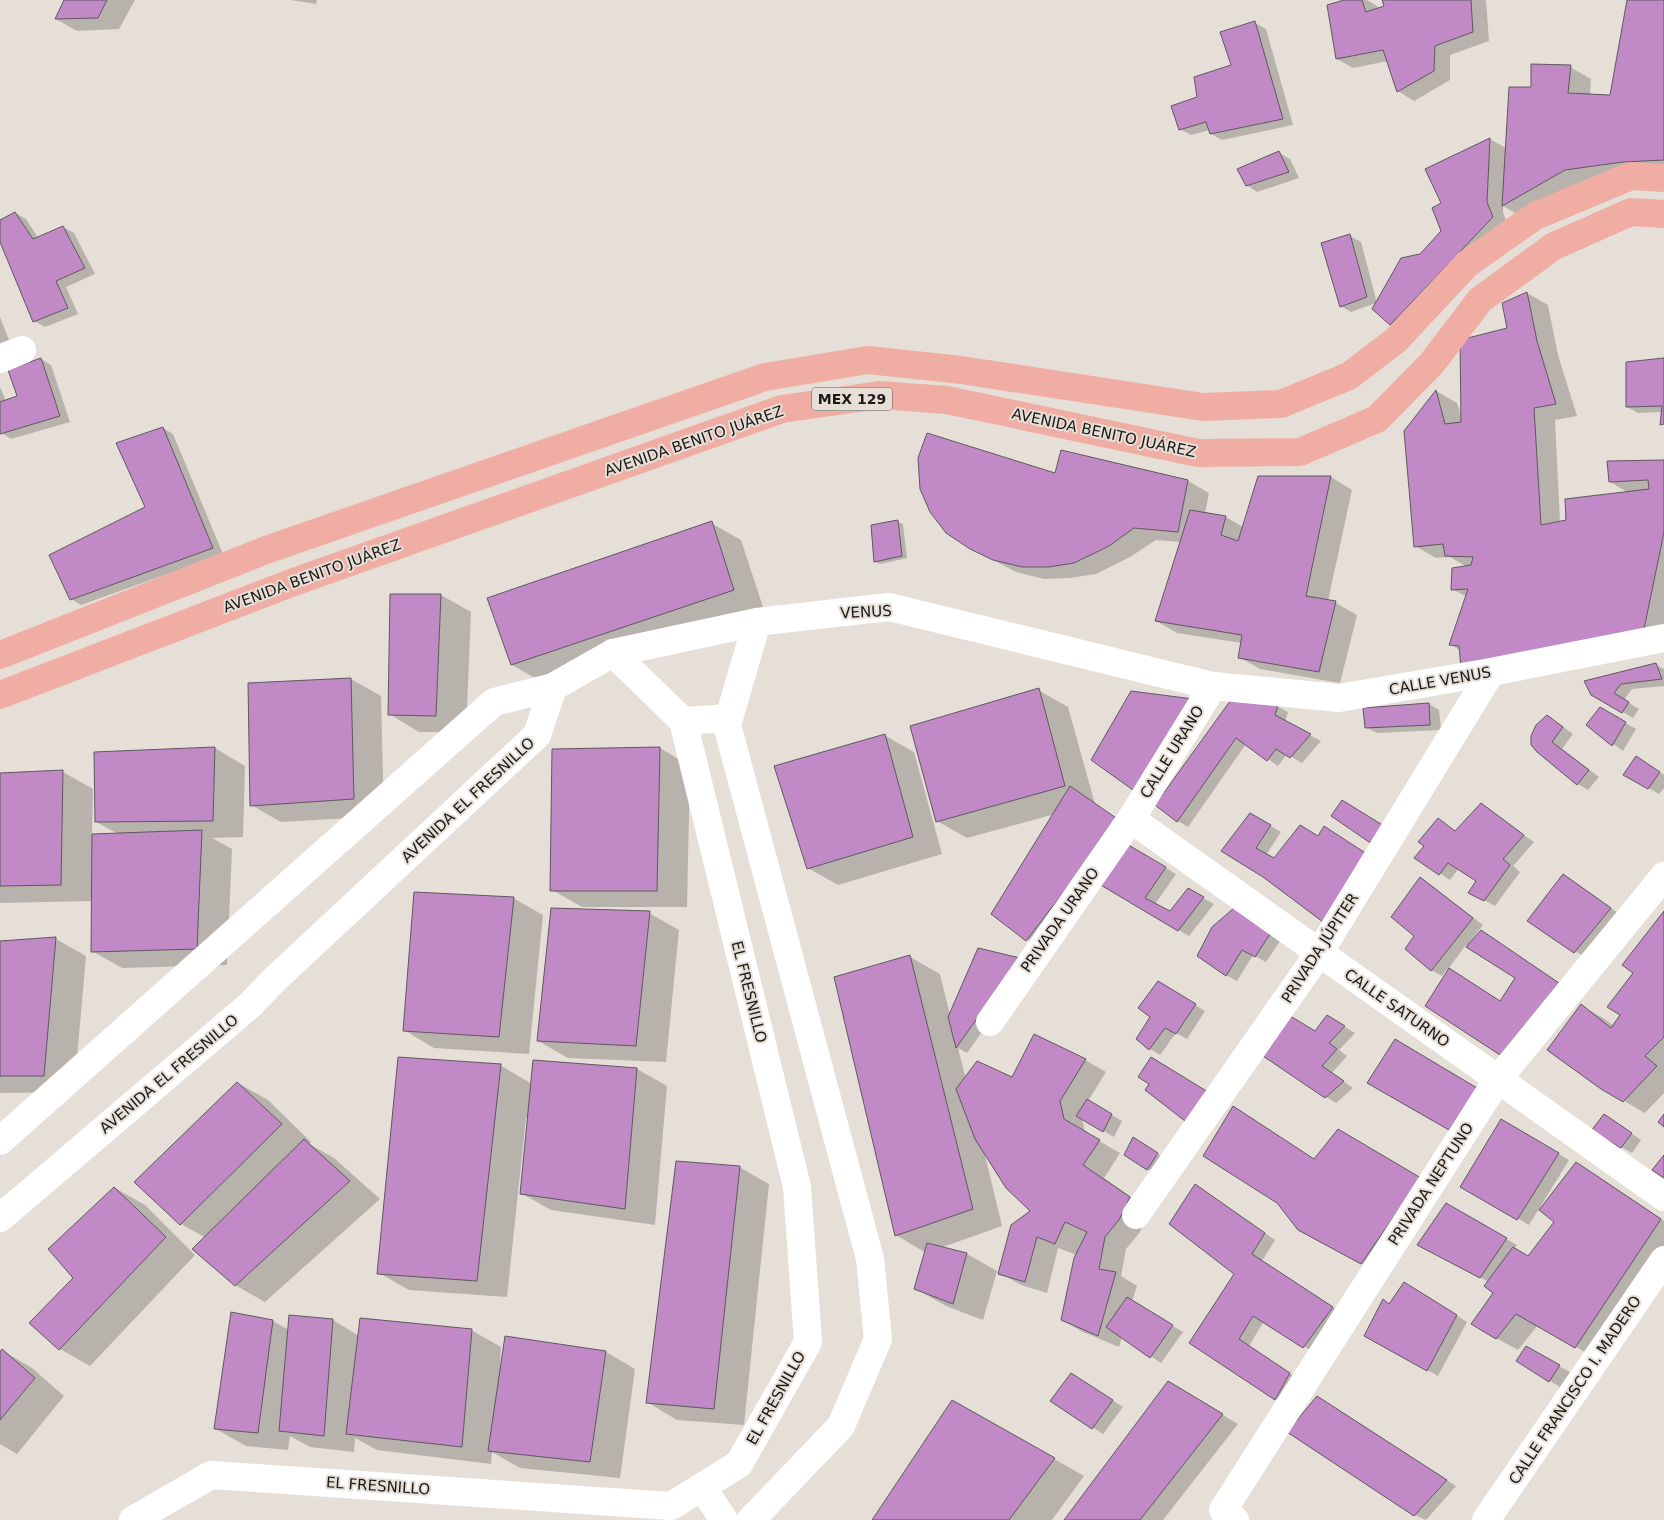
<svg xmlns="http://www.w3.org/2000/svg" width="1664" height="1520" font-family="'DejaVu Sans',sans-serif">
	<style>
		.shadow { fill: #0003; fill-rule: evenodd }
		.building { fill: #c18ac6; stroke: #5e585e }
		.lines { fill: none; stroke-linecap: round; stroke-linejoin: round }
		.minor { stroke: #fff; stroke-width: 28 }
		.major { stroke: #efada4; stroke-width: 28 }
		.labels { text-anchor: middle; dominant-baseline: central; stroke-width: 4; stroke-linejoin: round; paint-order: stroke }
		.shield { fill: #e6dfd8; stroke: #585450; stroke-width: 1 }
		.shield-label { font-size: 14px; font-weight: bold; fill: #1b1816 }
		.street-label { font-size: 15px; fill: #1b1816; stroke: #e6dfd8 }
	</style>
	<rect width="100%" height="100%" fill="#e6dfd8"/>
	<g class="shadow">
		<path d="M65,0H135L119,29L77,31L56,19Z"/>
		<path d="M290,0H317L316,4Z"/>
		<path d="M1348,0H1367L1377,6L1378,9L1385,7L1384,0H1486L1489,41L1450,55V80L1414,101L1398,91L1388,61L1353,68L1337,59Z"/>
		<path d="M1664,0V172L1524,218L1503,206V212L1508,227L1406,333L1390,324L1376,303L1351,312L1341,306L1350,236L1361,242L1377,303L1442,231V203L1427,170L1490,139L1506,148L1532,88L1570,67L1591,79L1590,96L1611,97Z"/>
		<path d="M1255,23L1266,29L1293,125L1222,140L1211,134L1210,130L1191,135L1180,129L1198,98L1232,66Z"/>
		<path d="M1279,153L1290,159L1299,178L1257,192L1247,185Z"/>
		<path d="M15,213L26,219L38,238L63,227L74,233L95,274L66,287L78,314L45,327L34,321L0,238V221Z"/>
		<path d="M1527,293L1548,305L1558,355L1577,416L1555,420L1560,522L1629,493L1610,482L1664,461V645L1461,651L1450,644L1467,597L1452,589L1467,567L1450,557L1436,558L1415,546L1405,431L1436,391L1457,403L1462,418Z"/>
		<path d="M0,317L9,340L0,343Z"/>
		<path d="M41,359L51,365L70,422L11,439L0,432V387L6,401L18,397Z"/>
		<path d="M1664,359V425L1662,424L1663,412L1638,413L1627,407Z"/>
		<path d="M163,428L173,434L223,554L81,605L71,599L147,507Z"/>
		<path d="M1056,475L1188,481L1209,493L1205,513L1226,517L1243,527L1259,478L1331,477L1352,490L1328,601L1336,603L1357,615L1340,683L1260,669L1239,657L1242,643L1177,633L1156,621L1181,542L1156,540L1130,557L1096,574L1070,578L1044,579L1016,572L970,548Z"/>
		<path d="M898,522L903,524L907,558L880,564L875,562Z"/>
		<path d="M711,523L741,540L763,607L542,682L512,665Z"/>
		<path d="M391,595H441L471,612L466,732H419L389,714Z"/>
		<path d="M1656,665L1664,669V686L1632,689L1624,700L1639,709L1633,718L1592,694Z"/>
		<path d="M351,679L381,696L384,816L281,822L251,805L249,684Z"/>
		<path d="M1038,690L1068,707L1095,804L1128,827L1037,946L993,914L1055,814L967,838L937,821Z"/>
		<path d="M1234,699L1277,706L1288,712L1285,722L1321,741L1302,763L1287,754L1278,766L1246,744L1188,827L1178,821Z"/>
		<path d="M1429,704L1439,710L1441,730L1377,733L1366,727Z"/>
		<path d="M1601,709L1636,729L1623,751L1587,725Z"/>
		<path d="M1558,723L1573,734L1562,749L1599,777L1588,790L1578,784L1538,752Z"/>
		<path d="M884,735L914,752L942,854L838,885L808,868Z"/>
		<path d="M215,748L245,766L243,837L212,838L232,849L227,965L122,968L92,951L93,901L0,903V775L63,772L93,789L92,835L118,834L96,822L95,753Z"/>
		<path d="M660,748L690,766L687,907H582L552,890Z"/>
		<path d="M1647,764L1664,775V788L1659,794L1625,775Z"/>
		<path d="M1481,805L1534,842L1513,866L1520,872L1495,906L1470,892L1478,881L1459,868L1450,880L1416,858L1425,846L1438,820L1456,832Z"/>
		<path d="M1250,814L1281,832L1266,855L1264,876L1223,851Z"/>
		<path d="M1126,844L1176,874L1155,904L1170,913L1189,890L1214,904L1189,936L1100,883Z"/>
		<path d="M1420,879L1431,885L1483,925L1469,943L1470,944L1569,990L1512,1060L1449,970L1447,969L1442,976L1431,970ZM1466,945L1517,978L1501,1002L1448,969Z"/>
		<path d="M1574,882L1621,915L1586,958L1529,921Z"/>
		<path d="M513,898L543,915L529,1054L434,1048L404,1030Z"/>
		<path d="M1234,909L1282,938L1266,962L1253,955L1237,981L1226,975Z"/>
		<path d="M649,913L679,930L666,1062L568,1058L538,1041Z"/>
		<path d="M1664,913V1093L1645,1113L1602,1088L1582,1006L1603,1018L1614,1026L1621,1015L1635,973Z"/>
		<path d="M56,939L86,956L74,1092L0,1093V942Z"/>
		<path d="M910,957L940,974L950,1015L1030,965L967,1053L958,1048L966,1079H1013L1085,1060L1106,1072L1088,1101L1122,1121L1114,1137L1082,1118L1085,1133L1120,1153L1104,1178L1150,1210L1140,1232L1126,1249L1121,1276L1137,1286L1132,1301L1183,1332L1161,1363L1122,1337L1119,1347L1083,1332L1062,1320L1077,1255L1058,1248L1047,1293L1021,1285L1000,1273L1032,1212L984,1151L1002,1226L940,1248L967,1254L997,1271L983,1320L946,1306L916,1289L926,1253L896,1235Z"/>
		<path d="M1158,983L1205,1011L1187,1039L1176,1033L1160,1055L1150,1049L1152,1016Z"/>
		<path d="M1338,1023L1355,1033L1339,1050L1347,1056L1332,1073L1353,1088L1336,1103L1326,1097L1315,1032Z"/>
		<path d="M500,1065L532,1084L637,1069L667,1086L655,1225L551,1210L521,1193L529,1118L526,1117L507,1297L409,1290L379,1273Z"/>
		<path d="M238,1083L268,1100L311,1142L309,1144L334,1158L380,1199L265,1302L235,1285L206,1238L181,1224Z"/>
		<path d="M1502,1121L1569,1160L1529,1225L1462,1186Z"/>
		<path d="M1615,1122L1641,1140L1632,1153L1592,1131Z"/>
		<path d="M1144,1145L1167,1160L1158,1175L1147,1169Z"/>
		<path d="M1315,1160L1431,1185L1372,1269L1310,1235Z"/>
		<path d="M1577,1164L1598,1176L1664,1221V1258L1597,1359L1538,1325L1518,1350L1496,1338L1495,1293L1489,1282L1430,1251L1446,1205L1517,1245L1514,1249L1528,1257L1556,1222Z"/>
		<path d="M739,1167L769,1184L744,1425L677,1420L647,1402Z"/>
		<path d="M115,1188L145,1205L195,1255L90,1366L60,1349L75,1278Z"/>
		<path d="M1206,1192L1275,1240L1262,1261L1343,1314L1315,1353L1264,1321L1249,1346L1300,1380L1286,1405L1191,1342L1235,1274Z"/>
		<path d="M1415,1290L1467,1322L1438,1376L1366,1335L1384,1301L1390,1305Z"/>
		<path d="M333,1320L359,1336L471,1330L501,1347L500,1364H502L606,1352L635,1369L620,1478L520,1468L492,1452L491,1464L377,1450L355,1438L354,1452L310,1447L290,1436L288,1450L246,1446L216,1429L273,1321L289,1330Z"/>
		<path d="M1526,1348L1570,1372L1560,1387L1518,1361Z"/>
		<path d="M3,1351L32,1368L64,1396L17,1454L0,1444V1354Z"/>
		<path d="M1082,1381L1123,1407L1103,1434L1052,1401Z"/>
		<path d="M1168,1383L1238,1424L1163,1520H1065Z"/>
		<path d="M953,1401L1084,1476L1052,1520H873Z"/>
		<path d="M1328,1403L1456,1486L1426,1520L1415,1515Z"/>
	</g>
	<g class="building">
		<path d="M64,0H107L98,18L55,19Z"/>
		<path d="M1344,0H1362L1366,12L1384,6L1382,0H1471L1473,32L1435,46L1434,71L1397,92L1383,50L1336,59L1327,5Z"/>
		<path d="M1627,0H1664V160L1623,162L1565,170L1502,206L1509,87H1531V64L1571,65L1568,93L1610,95Z"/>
		<path d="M1255,21L1283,119L1210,134L1206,122L1179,130L1171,106L1197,97L1194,77L1231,65L1220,32Z"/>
		<path d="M1490,138L1487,202L1493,217L1390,325L1372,309L1401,258L1420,254L1441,231L1432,208L1441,203L1425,169Z"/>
		<path d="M1279,151L1289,172L1246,186L1237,169Z"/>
		<path d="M15,212L33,239L63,226L85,268L56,281L68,308L33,322L0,242V220Z"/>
		<path d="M1350,234L1367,297L1340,307L1321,243Z"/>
		<path d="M1527,292L1537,341L1556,404L1534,408L1541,525L1566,520L1565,499L1649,489L1648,480L1609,482L1607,461L1664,460V532L1643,634L1461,668L1459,646L1449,645L1468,589L1451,590L1452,568L1471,565L1473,557L1445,556L1443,544L1414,547L1404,431L1436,390L1445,424L1461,422L1460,340L1507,328L1502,303Z"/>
		<path d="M41,358L60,416L0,434V402L17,396L8,370Z"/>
		<path d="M1664,358V424L1660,425L1662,406L1626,407V362Z"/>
		<path d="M163,427L213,548L70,600L49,555L145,507L116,443Z"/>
		<path d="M927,433L1055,473L1061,450L1188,480L1178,532L1134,528L1109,546L1074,563L1048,567H1022L993,560L970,549L946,533L930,512L920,489L918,458Z"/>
		<path d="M1258,476H1331L1306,596L1336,601L1319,672L1238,658L1242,635L1155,621L1190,510L1226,516L1221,535L1238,541Z"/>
		<path d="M898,520L902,556L874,562L871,525Z"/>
		<path d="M712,521L734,590L511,665L487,598Z"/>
		<path d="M390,594H441L436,716L388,715Z"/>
		<path d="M1656,663L1662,679L1621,684L1614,693L1629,702L1622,713L1591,695L1584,681Z"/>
		<path d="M351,678L354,799L250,806L248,683Z"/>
		<path d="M1039,688L1065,786L936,822L910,726Z"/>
		<path d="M1131,691L1201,700L1140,795L1091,760Z"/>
		<path d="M1233,697L1278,705L1275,715L1311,734L1290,758L1276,749L1267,761L1236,738L1177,822L1155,805Z"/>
		<path d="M1429,703L1430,725L1365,728L1363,708Z"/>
		<path d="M1600,707L1626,722L1612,746L1586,725Z"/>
		<path d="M1547,715L1563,727L1552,742L1589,770L1577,785L1537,752L1531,745V736L1536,725Z"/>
		<path d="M885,734L913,837L807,869L774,766Z"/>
		<path d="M215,747L213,821L95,822L94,752Z"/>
		<path d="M660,747L657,891H550L552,749Z"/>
		<path d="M1636,756L1660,772L1648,789L1623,775Z"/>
		<path d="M63,770L61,885L0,886V773Z"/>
		<path d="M1070,786L1119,820L1026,941L991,914Z"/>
		<path d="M1342,800L1389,829L1375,846L1331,816Z"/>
		<path d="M1481,803L1524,835L1503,859L1510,865L1484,901L1468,893L1476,881L1448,863L1439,875L1414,858L1424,846L1418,842L1438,818L1455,831Z"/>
		<path d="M1250,813L1271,825L1256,848L1274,858L1300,825L1318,836L1324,826L1370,856L1323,922L1263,877L1221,851Z"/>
		<path d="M202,830L197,949L91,952L92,834Z"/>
		<path d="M1125,843L1166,867L1145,898L1170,911L1188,888L1204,897L1178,931L1099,884Z"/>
		<path d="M1563,874L1611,908L1574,953L1527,921Z"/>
		<path d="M1420,877L1473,918L1431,971L1405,949L1414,936L1391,917Z"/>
		<path d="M414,892L514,897L499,1037L403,1031Z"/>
		<path d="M551,908L650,911L636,1046L537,1041Z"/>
		<path d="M1234,908L1272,931L1255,957L1242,950L1226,976L1197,956L1212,927Z"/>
		<path d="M1664,911V1037L1645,1056L1657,1066L1623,1102L1601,1089L1547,1050L1581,1004L1611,1028L1620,1015L1607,1007L1633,973L1622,965Z"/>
		<path d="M1481,930L1559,983L1500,1055L1425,1006L1449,968L1500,1001L1515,978L1466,947Z"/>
		<path d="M56,937L44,1076H0V941Z"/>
		<path d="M978,948L1020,958L956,1048L948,1017Z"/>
		<path d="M910,955L973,1209L895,1236L834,977Z"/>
		<path d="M1158,981L1196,1004L1176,1034L1165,1028L1149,1050L1136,1039L1150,1017L1138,1008Z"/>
		<path d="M1287,1014L1315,1031L1327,1015L1345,1026L1329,1043L1337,1049L1322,1066L1344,1081L1325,1098L1260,1054Z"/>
		<path d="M1034,1034L1086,1059L1060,1101L1064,1119L1100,1140L1083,1165L1130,1197L1119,1220L1105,1237L1099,1269L1116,1272L1098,1336L1061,1320L1074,1258L1087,1232L1065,1222L1055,1244L1037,1237L1025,1282L998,1274L1011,1225L1030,1211L1006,1188L975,1139L956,1089L977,1061L1012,1077Z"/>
		<path d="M1395,1039L1477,1088L1449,1130L1367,1083Z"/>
		<path d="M398,1057L501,1064L477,1281L377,1274Z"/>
		<path d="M1151,1057L1208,1092L1185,1121L1145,1090L1149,1084L1138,1077Z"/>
		<path d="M533,1060L637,1068L625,1209L520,1194Z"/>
		<path d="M237,1082L282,1124L180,1225L134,1182Z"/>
		<path d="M1087,1099L1112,1114L1103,1132L1076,1116Z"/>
		<path d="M1233,1106L1314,1159L1338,1129L1421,1178L1361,1264L1298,1230L1277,1203L1203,1156Z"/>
		<path d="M1604,1114L1632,1133L1621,1148L1591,1131Z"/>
		<path d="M1664,1114V1127L1658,1122Z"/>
		<path d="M1501,1119L1559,1153L1517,1220L1460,1187Z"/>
		<path d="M1133,1137L1158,1153L1147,1170L1124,1155Z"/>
		<path d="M304,1139L350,1181L235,1286L192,1249Z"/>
		<path d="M1664,1155V1178L1652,1170Z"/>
		<path d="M676,1161L740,1166L714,1409L646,1403Z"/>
		<path d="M1576,1162L1661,1219L1575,1348L1516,1314L1496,1339L1471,1324L1493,1293L1484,1286L1513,1247L1528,1256L1554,1222L1539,1210Z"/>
		<path d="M1195,1184L1265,1233L1252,1254L1333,1307L1303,1348L1253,1316L1239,1339L1290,1373L1275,1400L1189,1343L1234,1274L1169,1224Z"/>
		<path d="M114,1187L166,1237L59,1350L29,1323L73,1278L48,1249Z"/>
		<path d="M1446,1203L1507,1238L1480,1278L1417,1245Z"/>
		<path d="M927,1243L967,1253L953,1304L914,1289Z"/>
		<path d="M1404,1282L1457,1315L1427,1371L1364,1336L1383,1299L1389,1304Z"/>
		<path d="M1127,1297L1173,1325L1150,1358L1106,1327Z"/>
		<path d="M231,1312L273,1320L258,1433L214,1429Z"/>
		<path d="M289,1315L333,1319L324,1436L279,1431Z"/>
		<path d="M360,1318L472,1329L462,1447L346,1434Z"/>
		<path d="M505,1336L606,1351L590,1462L488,1451Z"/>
		<path d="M1526,1346L1560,1365L1549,1382L1516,1361Z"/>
		<path d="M2,1349L35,1378L0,1420V1352Z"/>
		<path d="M1071,1373L1113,1400L1092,1429L1050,1401Z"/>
		<path d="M1168,1381L1223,1414L1140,1520H1064Z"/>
		<path d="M1317,1396L1447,1480L1414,1516L1287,1432Z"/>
		<path d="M952,1400L1055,1458L1009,1520H872Z"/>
	</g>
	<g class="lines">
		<g class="minor">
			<path d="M0,359L22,350"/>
			<path d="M683,721L729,718"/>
			<path d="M1131,819L1664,1197"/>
			<path d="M990,1022L1131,819L1213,686"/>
			<path d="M0,1141L494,702L553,687L613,653L757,622L889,607L1213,686L1339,698L1491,672L1664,638"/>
			<path d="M1136,1215L1319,953L1491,672"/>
			<path d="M0,1218L250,1005L274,980L537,735L553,687"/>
			<path d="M702,1487L724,1520"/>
			<path d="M133,1520L211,1475L671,1506L739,1464L808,1342L797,1187L683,721L613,653"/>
			<path d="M751,1520L841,1426L878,1339L870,1259L727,725L757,622"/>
			<path d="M1235,1520L1223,1510L1498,1079L1664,876"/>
			<path d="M1486,1520L1664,1260"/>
		</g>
		<g class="major">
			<path d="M0,655L266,550L765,377L868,360L961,370L1203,407L1281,404L1349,376L1396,340L1467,264L1535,216L1631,176L1664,178"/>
			<path d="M0,695L291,583L782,409L880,395L947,400L1198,453L1300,452L1377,419L1432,363L1480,300L1554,246L1631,212L1664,214"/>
		</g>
	</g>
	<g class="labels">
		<rect class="shield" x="812" y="387.5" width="80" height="23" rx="4"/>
		<g class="shield-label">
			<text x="852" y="399">MEX 129</text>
		</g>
		<g class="street-label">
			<text transform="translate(1104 433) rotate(12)">AVENIDA BENITO JUÁREZ</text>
			<text transform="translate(694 441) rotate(-19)">AVENIDA BENITO JUÁREZ</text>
			<text transform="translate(312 576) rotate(-20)">AVENIDA BENITO JUÁREZ</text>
			<text transform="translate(866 612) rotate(-3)">VENUS</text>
			<text transform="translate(1440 681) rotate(-10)">CALLE VENUS</text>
			<text transform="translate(1172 752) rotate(-58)">CALLE URANO</text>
			<text transform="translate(468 800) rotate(-43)">AVENIDA EL FRESNILLO</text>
			<text transform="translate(1060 920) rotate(-55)">PRIVADA URANO</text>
			<text transform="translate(1320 948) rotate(-57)">PRIVADA JÚPITER</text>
			<text transform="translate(749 992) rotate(76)">EL FRESNILLO</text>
			<text transform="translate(1397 1008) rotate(35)">CALLE SATURNO</text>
			<text transform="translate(169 1074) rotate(-40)">AVENIDA EL FRESNILLO</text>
			<text transform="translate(1431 1184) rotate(-57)">PRIVADA NEPTUNO</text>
			<text transform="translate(1575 1390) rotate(-56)">CALLE FRANCISCO I. MADERO</text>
			<text transform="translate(776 1398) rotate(-61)">EL FRESNILLO</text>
			<text transform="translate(378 1486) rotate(4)">EL FRESNILLO</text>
		</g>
	</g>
</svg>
